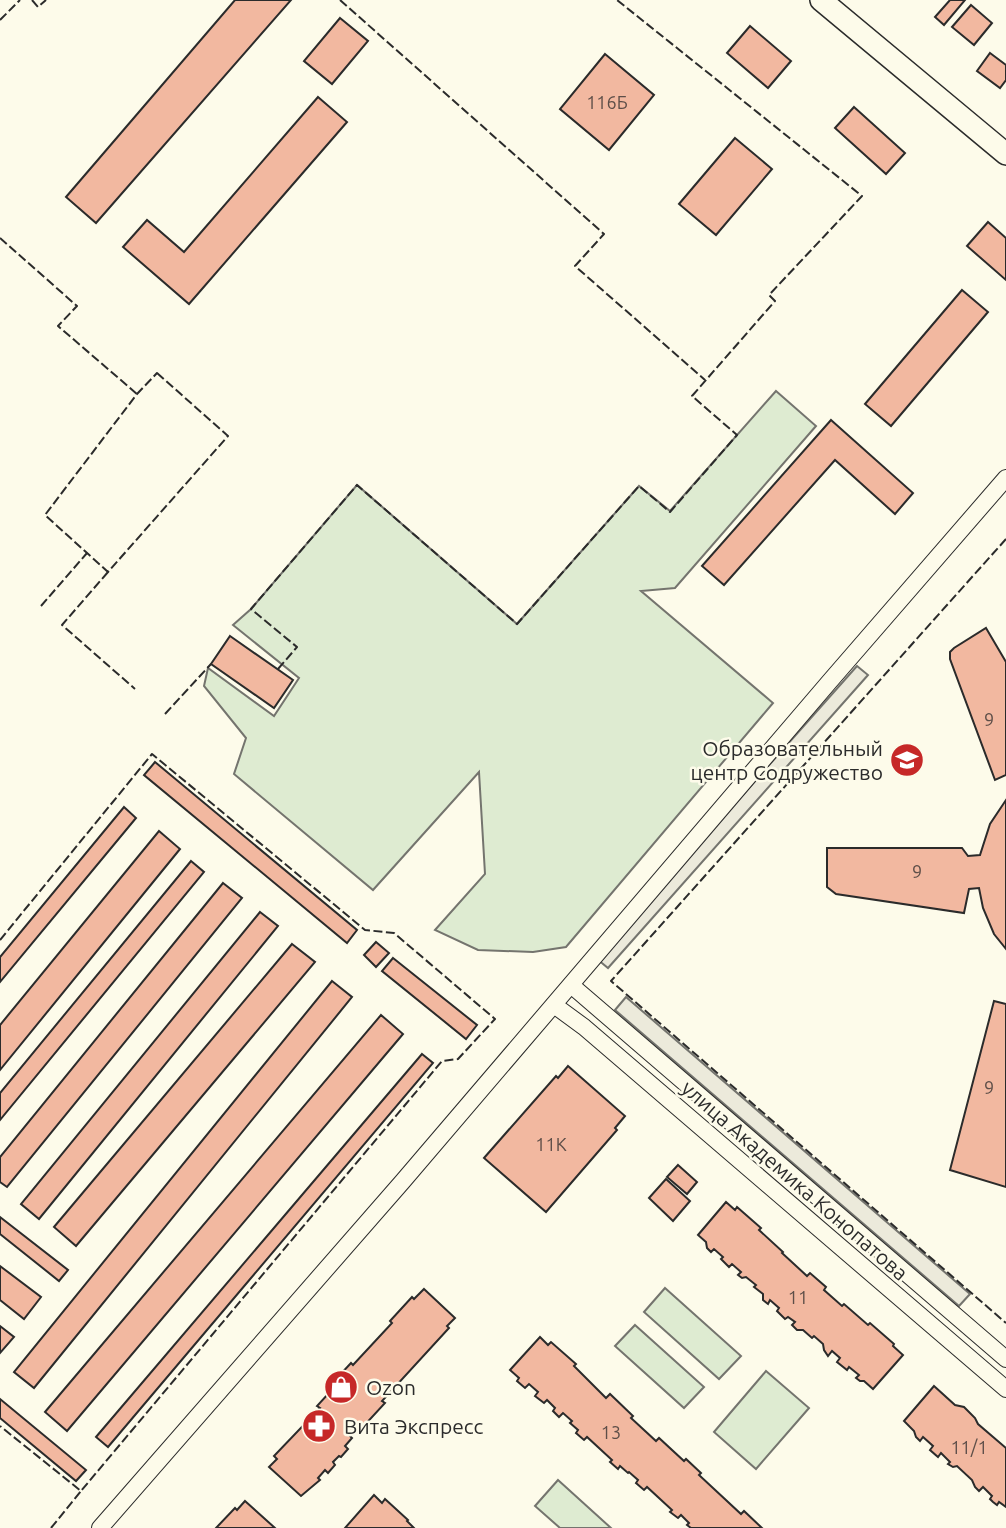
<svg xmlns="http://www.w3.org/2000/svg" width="1006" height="1528" font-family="Ubuntu,sans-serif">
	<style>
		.green { fill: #deebd1; stroke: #74746e; stroke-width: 2 }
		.parking { fill: #eceadb; stroke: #74746e; stroke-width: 2 }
		.building { fill: #f2b8a0; stroke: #2b2b2b; stroke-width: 2 }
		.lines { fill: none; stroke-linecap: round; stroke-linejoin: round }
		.minor-casing { stroke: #2b2b2b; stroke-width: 18 }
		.secondary-casing { stroke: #2b2b2b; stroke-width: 24 }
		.minor { stroke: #fdfbea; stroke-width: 16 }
		.secondary { stroke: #fdfbea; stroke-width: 21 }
		.fence { stroke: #2b2b2b; stroke-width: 2; stroke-dasharray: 9 3.5; stroke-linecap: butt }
		.labels { text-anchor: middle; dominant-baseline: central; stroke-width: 5; stroke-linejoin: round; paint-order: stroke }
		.number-label { font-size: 18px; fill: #5d4e48 }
		.poi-label { font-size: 21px; fill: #2b2b2b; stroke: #fdfbea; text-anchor: start }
		.street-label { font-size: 21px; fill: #2b2b2b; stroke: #fdfbea }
	</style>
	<rect width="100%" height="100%" fill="#fdfbea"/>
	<g class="green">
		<path d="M776,391L816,426L675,588L641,591L773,703L566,947L533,952L478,950L435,930L485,874L479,772L373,890L234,774L246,738L204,686L208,668L274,716L299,678L233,625L251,609L357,485L517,624L639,486L670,511Z"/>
		<path d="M665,1288L741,1356L719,1379L644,1312Z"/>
		<path d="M635,1325L704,1387L684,1408L615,1346Z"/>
		<path d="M766,1371L809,1408L756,1469L714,1432Z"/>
		<path d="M558,1480L611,1528H560L535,1506Z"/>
	</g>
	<g class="parking">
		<path d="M857,666L868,675L608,968L597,959Z"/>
		<path d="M626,997L970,1294L959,1306L615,1010Z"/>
	</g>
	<g class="building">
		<path d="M235,0H291L96,223L66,197Z"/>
		<path d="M950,0H965L944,25L935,17Z"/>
		<path d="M971,5L992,23L974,45L952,27Z"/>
		<path d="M340,18L368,41L332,84L304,61Z"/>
		<path d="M750,26L791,61L768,88L727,53Z"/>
		<path d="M990,53L1006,65V80L1000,88L977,71Z"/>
		<path d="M605,54L654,95L609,150L560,109Z"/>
		<path d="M318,97L347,122L189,304L123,247L147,220L184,252Z"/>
		<path d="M854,107L905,153L886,174L835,128Z"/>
		<path d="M735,138L772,169L716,235L679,204Z"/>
		<path d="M988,222L1006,238V280L967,246Z"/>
		<path d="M962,290L988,312L891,426L865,404Z"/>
		<path d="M831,420L913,493L895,514L835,460L724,585L702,566Z"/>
		<path d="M986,628L1006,662V775L995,780L950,659V652L954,648Z"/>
		<path d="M230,636L293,680L274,708L211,664Z"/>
		<path d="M155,762L357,930L347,943L144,775Z"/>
		<path d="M1006,800V949L994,934L983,908L979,888L969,889L964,913L836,894L827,887V848H962L968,856L980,855L990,824Z"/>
		<path d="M124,807L136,818L0,982V957Z"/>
		<path d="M159,831L180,849L0,1070V1025Z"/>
		<path d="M191,861L204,872L0,1120V1093Z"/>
		<path d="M223,883L242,898L7,1187L0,1182V1157Z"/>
		<path d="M260,912L278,926L39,1219L21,1204Z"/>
		<path d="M376,942L389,953L376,967L364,955Z"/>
		<path d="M292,944L315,962L76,1246L54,1227Z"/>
		<path d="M393,958L477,1025L466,1039L382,971Z"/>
		<path d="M332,981L352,997L34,1388L14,1372Z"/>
		<path d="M994,1001L1006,1004V1187L950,1170Z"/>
		<path d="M381,1015L403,1034L67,1431L45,1412Z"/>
		<path d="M422,1054L433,1063L108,1447L96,1437Z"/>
		<path d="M568,1066L625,1116L615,1128L617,1130L546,1212L484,1158L556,1076L558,1078Z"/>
		<path d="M678,1165L697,1182L687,1194L667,1177Z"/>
		<path d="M666,1179L690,1201L673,1221L649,1198Z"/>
		<path d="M726,1202L735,1210L737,1207L761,1228L759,1230L783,1252L782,1253L807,1276L810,1273L826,1287L824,1290L842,1306L844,1304L868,1325L870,1323L894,1344L893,1346L903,1355L873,1389L864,1381H860L856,1378L859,1375L849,1367L847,1370L837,1362L840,1358L832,1351L828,1356L824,1350L823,1344L814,1336L812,1338L803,1330H797L792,1325L795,1322L788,1317L785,1319L777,1311L779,1308L770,1300L768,1304L763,1300V1294L754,1287L756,1285L746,1277L742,1278L738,1275L741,1272L732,1264L729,1267L721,1259L723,1257L714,1249L711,1252L707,1248L706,1242L698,1235Z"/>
		<path d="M0,1217L68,1270L59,1281L0,1234Z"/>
		<path d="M0,1266L41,1297L24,1319L0,1300Z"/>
		<path d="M424,1289L455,1318L447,1326L449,1328L382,1401L385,1403L362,1428L359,1426L350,1436L352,1438L345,1446L348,1449L341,1457L339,1456L333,1462L335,1465L328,1473L325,1470L318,1478L320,1480L301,1496L269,1467L277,1459L274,1456L320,1408L317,1406L340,1381L337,1378L351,1363L353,1365L392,1323L390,1321L412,1297L414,1299Z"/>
		<path d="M0,1326L14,1337L0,1353Z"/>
		<path d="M540,1337L548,1345L551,1342L576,1364L574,1366L606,1398L610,1394L633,1416L631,1418L656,1441L659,1438L684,1461L686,1459L701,1473L699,1475L741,1514L744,1511L762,1528H691L687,1525L689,1523L681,1515L678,1518L670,1512L672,1510L647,1487L644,1490L636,1483L638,1480L629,1472L628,1473L620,1466L618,1469L610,1462L612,1460L587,1437L584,1440L576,1433L578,1430L570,1423L572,1421L563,1413L559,1417L553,1411L555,1408L547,1400L544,1403L535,1396L538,1392L529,1384L525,1388L517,1381L519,1378L510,1370Z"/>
		<path d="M934,1386L955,1405L964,1407L975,1418L978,1424L1006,1448V1507L999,1502L997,1505L993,1502L990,1499L992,1496L983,1487L979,1491L975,1487L972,1480L957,1466L953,1467L948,1464L950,1462L941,1453L938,1457L930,1450L933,1446L923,1437L920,1441L916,1437L914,1431L904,1421Z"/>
		<path d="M0,1399L86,1470L76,1481L0,1418Z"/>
		<path d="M374,1495L382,1503L385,1499L408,1520L407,1521L414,1528H345Z"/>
		<path d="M245,1501L275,1528H216L235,1508L237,1510Z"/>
	</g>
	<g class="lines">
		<g class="minor-casing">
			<g id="minor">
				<path d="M571,985L1006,1359"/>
				<path d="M554,1005L584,1027L1006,1389"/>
				<path d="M100,1528L403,1181L830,681L1006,478"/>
			</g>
		</g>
		<g class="secondary-casing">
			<path id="secondary" d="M821,0L1006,154"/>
		</g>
		<use href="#minor" class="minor"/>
		<use href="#secondary" class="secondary"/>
		<g class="fence">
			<path d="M32,0L38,7L46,0"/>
			<path d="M340,0L604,234L575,266L705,380"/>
			<path d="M0,20L20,0"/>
			<path d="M0,238L77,306L58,326L137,394"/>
			<path d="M157,373L228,436L108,572L45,515L137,394Z"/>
			<path d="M1006,539L611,981L1006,1323"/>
			<path d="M108,572L62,625L135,689"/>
			<path d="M41,606L87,553"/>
			<path d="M278,669L297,647L251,609L357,485L517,624L639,486L670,512L737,435L692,396L775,301L769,295L862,196L617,0"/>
			<path d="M165,714L211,664"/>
			<path d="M0,940L152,754L365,930L394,933L495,1019L458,1059L442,1061L81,1491L0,1426"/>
			<path d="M51,1528L81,1491"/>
		</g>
	</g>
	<defs>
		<g id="school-disc" transform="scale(1.75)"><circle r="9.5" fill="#c62828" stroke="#fdfbea"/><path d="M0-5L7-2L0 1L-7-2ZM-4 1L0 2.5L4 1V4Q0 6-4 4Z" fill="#fff"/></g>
		<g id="shop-disc" transform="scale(1.75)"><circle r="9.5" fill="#c62828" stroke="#fdfbea"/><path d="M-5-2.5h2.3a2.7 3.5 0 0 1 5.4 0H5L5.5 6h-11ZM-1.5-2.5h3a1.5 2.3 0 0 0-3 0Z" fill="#fff"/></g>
		<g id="pharmacy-disc" transform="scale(1.75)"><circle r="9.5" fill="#c62828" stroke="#fdfbea"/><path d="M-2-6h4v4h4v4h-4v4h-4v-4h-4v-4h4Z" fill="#fff"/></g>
	</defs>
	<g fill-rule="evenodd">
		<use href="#school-disc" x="907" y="760"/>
		<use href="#shop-disc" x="341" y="1387"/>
		<use href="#pharmacy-disc" x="319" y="1426"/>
	</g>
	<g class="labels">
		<g class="number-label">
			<text x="607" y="102">116Б</text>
			<text x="989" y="719">9</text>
			<text x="917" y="871">9</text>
			<text x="989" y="1087">9</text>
			<text x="551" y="1144">11К</text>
			<text x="798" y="1297">11</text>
			<text x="611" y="1432">13</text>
			<text x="969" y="1447">11/1</text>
		</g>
		<g class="poi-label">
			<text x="883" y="748" text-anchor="end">Образовательный<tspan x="883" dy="24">центр Содружество</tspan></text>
			<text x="366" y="1387">Ozon</text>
			<text x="344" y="1426">Вита Экспресс</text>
		</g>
		<g class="street-label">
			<text transform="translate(795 1180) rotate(41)">улица Академика Конопатова</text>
		</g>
	</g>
</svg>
